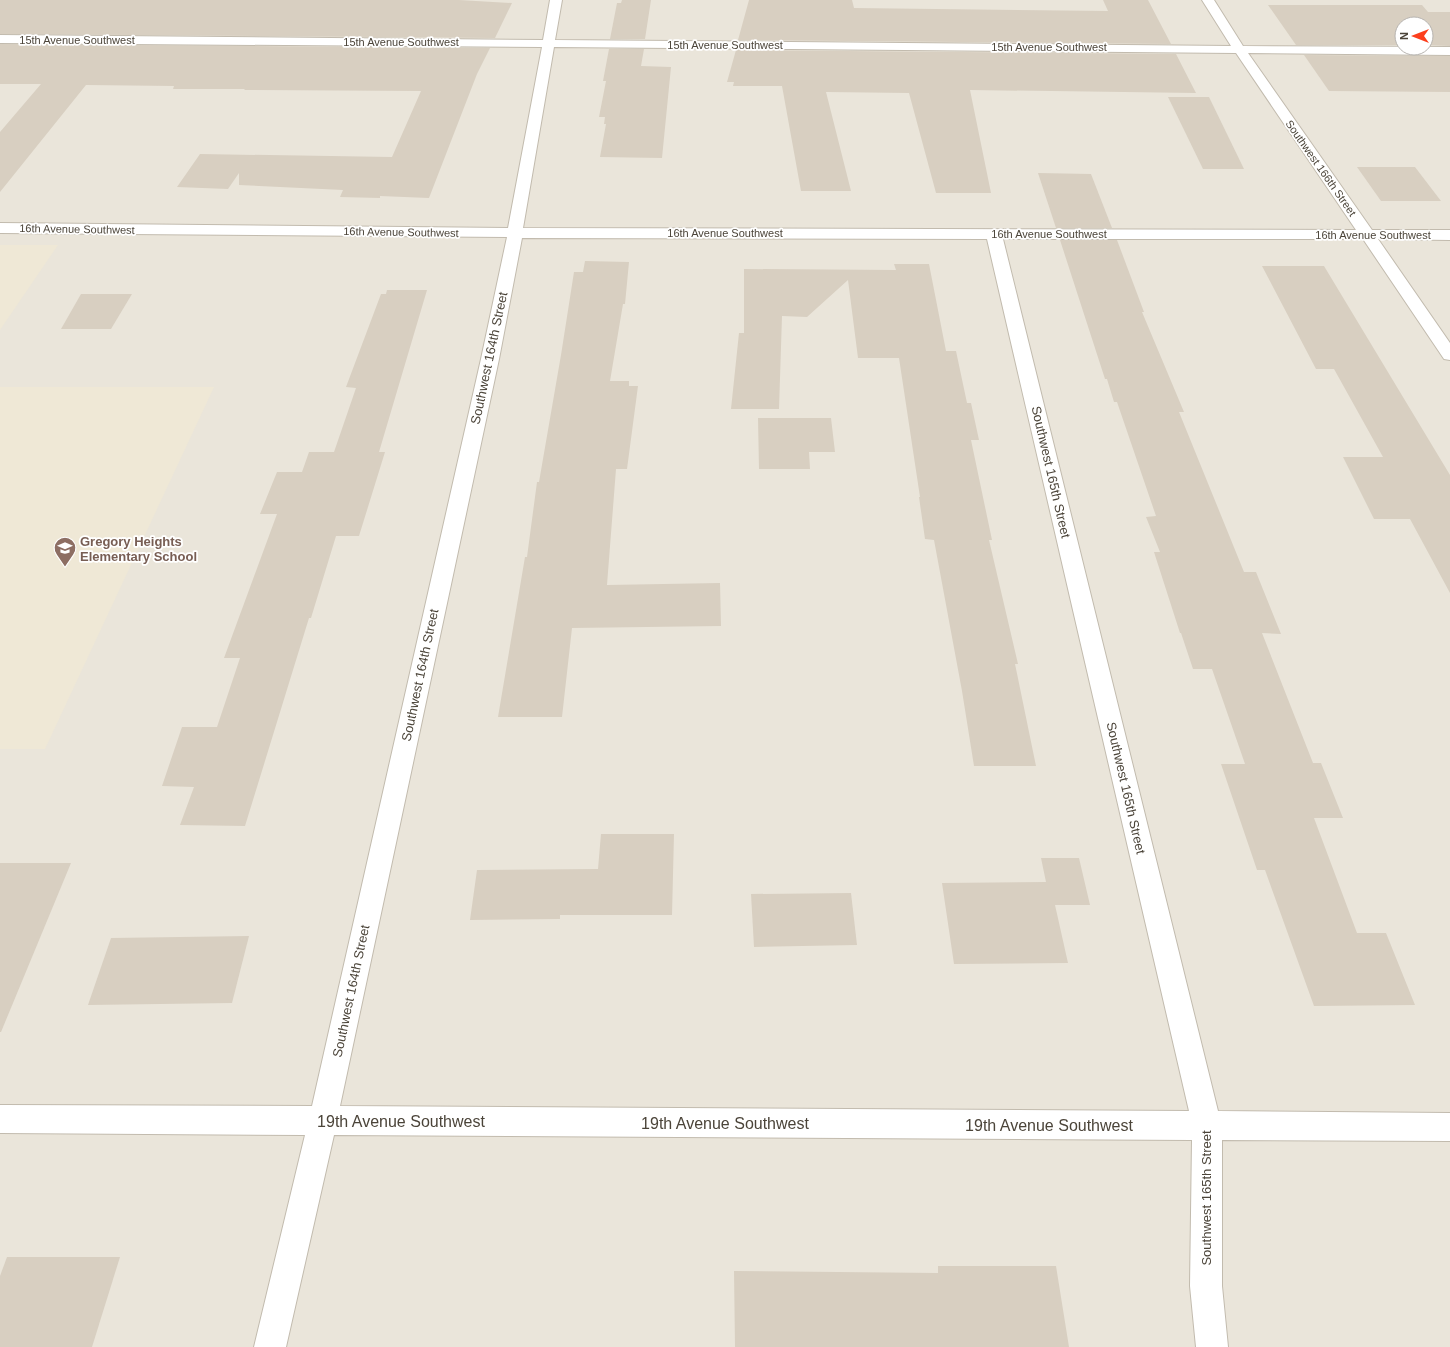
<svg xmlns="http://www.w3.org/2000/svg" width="1450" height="1347" font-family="Helvetica,sans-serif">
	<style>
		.residential { fill: #eae5da; fill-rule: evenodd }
		.education { fill: #efe8d6 }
		.building { fill: #d8cfc1 }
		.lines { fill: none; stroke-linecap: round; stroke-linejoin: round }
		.minor-casing { stroke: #c2bbae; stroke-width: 2 }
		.minor { fill: #fff; fill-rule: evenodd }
		.labels { text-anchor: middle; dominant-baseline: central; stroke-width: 3.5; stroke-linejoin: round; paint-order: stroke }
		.far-street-label { font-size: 11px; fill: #4b4439; stroke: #fff }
		.street-label { font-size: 13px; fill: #4b4439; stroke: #fff }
		.education-label { font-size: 13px; font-weight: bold; fill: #785e54; stroke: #fff; text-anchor: start }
		.near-street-label { font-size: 16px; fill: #4b4439; stroke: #fff }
	</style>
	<rect width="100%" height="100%" fill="#f6f3ec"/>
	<path class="residential" d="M0,0H1450V1347H0ZM1402,24H1426V48H1402Z"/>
	<g class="education">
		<path d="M0,245H58L0,330Z"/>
		<path d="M0,387H214L45,749H0Z"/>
	</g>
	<g class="building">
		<path d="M0,0H459L512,3L495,38L0,34Z"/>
		<path d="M622,0H651L645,39H610L617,3H621Z"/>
		<path d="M749,0H852L854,8L1108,11L1103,0H1148L1171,44L738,40Z"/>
		<path d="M1268,5H1422L1428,12H1450V46L1426,45V24H1402V45H1296Z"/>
		<path d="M0,44L490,48L477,74L429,198L380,196V198L340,197L343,190L239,185V173L228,189L177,187L200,154L392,157L421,91L244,90L245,89H173L174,86L86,85L0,192V132L41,84H0Z"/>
		<path d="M609,49H644L641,66L671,67L662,158L600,157L606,124H604L605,117H599L606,81H603Z"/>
		<path d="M736,50L1176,54L1196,93L970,90L991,193H936L909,93L826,92L851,191H801L782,86H733L734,82H727Z"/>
		<path d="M1304,55L1450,56V92L1329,91Z"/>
		<path d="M1168,97H1209L1244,169H1203Z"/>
		<path d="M1357,167H1415L1441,201H1381Z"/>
		<path d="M1038,173L1091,174L1112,228H1056Z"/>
		<path d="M1060,240H1117L1144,312H1142L1184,412H1179L1244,572H1256L1281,634L1262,633L1313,763H1321L1343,818H1314L1357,933H1386L1415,1005L1314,1006L1265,870H1257L1221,764H1245L1212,669H1193L1181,633H1180L1154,552H1160L1146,517L1156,516L1117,402H1114L1107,379H1105Z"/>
		<path d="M585,261L629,262L625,304H623L610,381H629V386H638L627,469H616L607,585L720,583L721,626L572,628L562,717H498L525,557H527L537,482H539L561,355L574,272H583Z"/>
		<path d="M894,264H929L946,351H956L967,403H971L979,440H971L992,540H989L1018,664H1015L1036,766H974L962,691L934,540L925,539L919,497H920L899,358H858L848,280L807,317L782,316L779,409H731L739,333H744V269L896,270Z"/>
		<path d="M1262,266H1324L1450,475V593L1410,519H1374L1343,457H1383L1334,369H1316Z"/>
		<path d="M387,290H427L379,452H385L359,536H336L311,618H309L245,826L180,825L194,787L162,786L182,727H217L240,658H224L277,514H260L277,472H302L309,452H334L356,388L346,387L381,294H386Z"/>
		<path d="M81,294H132L111,329H61Z"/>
		<path d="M758,418H831L835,452H809L810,469H759Z"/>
		<path d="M601,834H674L672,915H560V919L470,920L477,870L598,869Z"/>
		<path d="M1041,858H1079L1090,905H1055L1068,963L954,964L942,883L1046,882Z"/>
		<path d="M0,863H71L1,1032H0Z"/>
		<path d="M851,893L857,945L754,947L751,894Z"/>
		<path d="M249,936L232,1003L88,1005L111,938Z"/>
		<path d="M7,1257H120L92,1347H0V1276Z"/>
		<path d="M938,1266H1056L1069,1347H735L734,1271L938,1273Z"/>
	</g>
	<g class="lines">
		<g class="minor-casing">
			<path id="minor" d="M550,0H562L555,40L1231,46L1202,0H1214L1243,46L1450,47V55L1248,53L1372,230H1450V240L1378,239L1450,343V360L1444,359L1363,239H1003L1218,1111L1450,1113V1141L1222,1140V1286L1228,1347H1196L1190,1286L1192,1140L334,1135L286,1347H254L305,1135L0,1133V1105L312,1106L481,359L507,237L0,233V223L508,228L542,47L0,43V35L543,40ZM554,47L1236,53L1356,230L523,228ZM522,238L987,239L1189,1111L340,1106L499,359Z"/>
		</g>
		<use href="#minor" class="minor"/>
	</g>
	<defs>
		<g id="school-pin" transform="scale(1.15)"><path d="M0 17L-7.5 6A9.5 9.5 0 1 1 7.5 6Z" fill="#8d6e63" stroke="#fff"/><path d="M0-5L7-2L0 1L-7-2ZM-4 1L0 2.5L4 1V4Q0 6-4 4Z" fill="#fff"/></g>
	</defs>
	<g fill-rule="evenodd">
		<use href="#school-pin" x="65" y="548"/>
	</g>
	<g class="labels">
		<g class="far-street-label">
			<text x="77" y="40">15th Avenue Southwest</text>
			<text x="401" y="42">15th Avenue Southwest</text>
			<text x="725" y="45">15th Avenue Southwest</text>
			<text x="1049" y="47">15th Avenue Southwest</text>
			<text transform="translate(1321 168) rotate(55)">Southwest 166th Street</text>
			<text transform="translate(77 229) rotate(1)">16th Avenue Southwest</text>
			<text transform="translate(401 232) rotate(1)">16th Avenue Southwest</text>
			<text x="725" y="233">16th Avenue Southwest</text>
			<text x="1049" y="234">16th Avenue Southwest</text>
			<text x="1373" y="235">16th Avenue Southwest</text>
		</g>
		<g class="street-label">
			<text transform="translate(489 358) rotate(-78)">Southwest 164th Street</text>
			<text transform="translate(1051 472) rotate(77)">Southwest 165th Street</text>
			<text transform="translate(420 675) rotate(-78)">Southwest 164th Street</text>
			<text transform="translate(1126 788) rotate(77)">Southwest 165th Street</text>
			<text transform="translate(351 991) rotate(-78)">Southwest 164th Street</text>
			<text transform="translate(1206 1198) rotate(-90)">Southwest 165th Street</text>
		</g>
		<g class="education-label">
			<text x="80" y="541">Gregory Heights<tspan x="80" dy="15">Elementary School</tspan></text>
		</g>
		<g class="near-street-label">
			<text x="401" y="1121">19th Avenue Southwest</text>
			<text x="725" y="1123">19th Avenue Southwest</text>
			<text x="1049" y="1125">19th Avenue Southwest</text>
		</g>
	</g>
	<g transform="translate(1414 36) rotate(270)"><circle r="19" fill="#ffffff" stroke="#b7b4b0"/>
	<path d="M0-3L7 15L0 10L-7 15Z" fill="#fc3f1d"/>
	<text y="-6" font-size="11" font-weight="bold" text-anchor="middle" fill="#4b4439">N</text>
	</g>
</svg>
